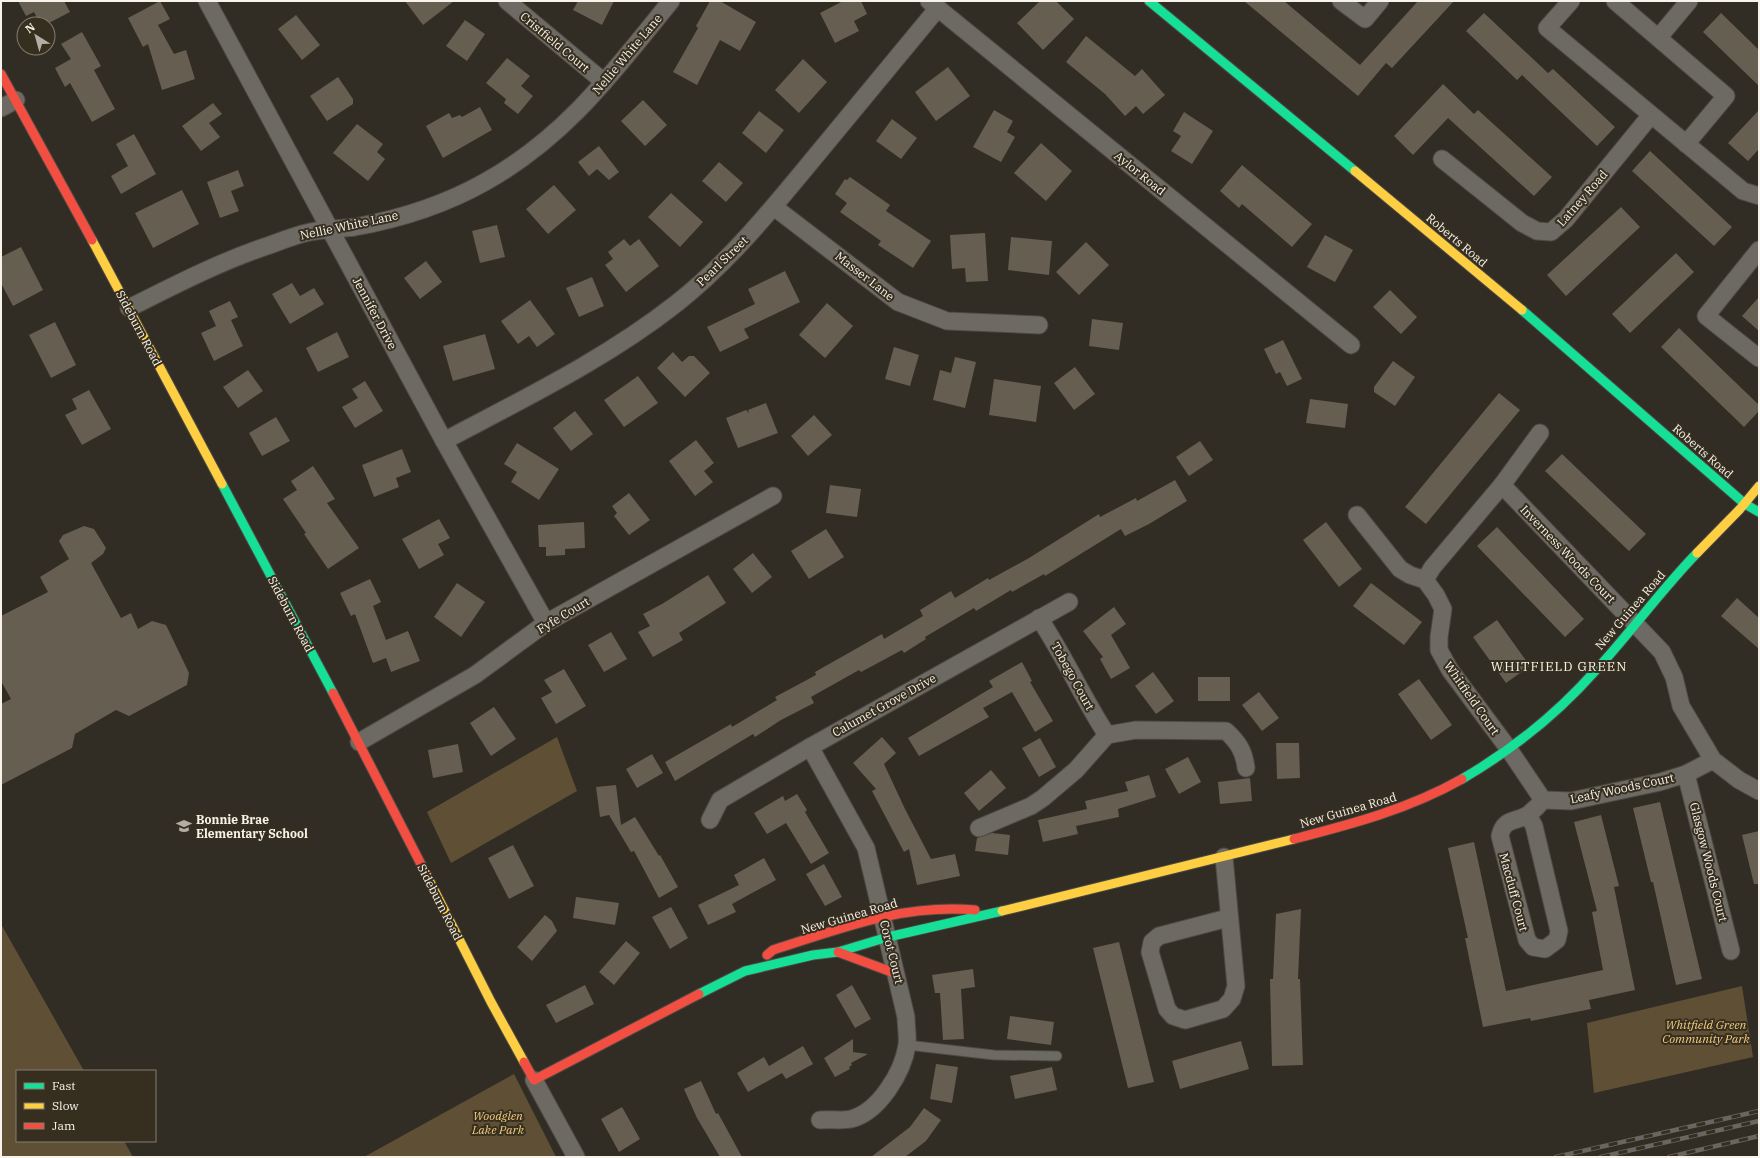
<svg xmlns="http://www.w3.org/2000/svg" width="1760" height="1158" font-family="'IBM Plex Serif',serif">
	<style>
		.green { fill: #5f5035 }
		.building { fill: #655e51 }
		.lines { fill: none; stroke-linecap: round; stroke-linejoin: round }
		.lane-casing { stroke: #4e4a43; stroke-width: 11 }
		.street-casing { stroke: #4e4a43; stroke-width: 19 }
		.fast-casing { stroke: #4e4a43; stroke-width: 11 }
		.slow-casing { stroke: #4e4a43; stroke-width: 11 }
		.jam-casing { stroke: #4e4a43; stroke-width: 11 }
		.lane { stroke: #6d6a64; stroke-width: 9 }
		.street { stroke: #6d6a64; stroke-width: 17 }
		.fast { stroke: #16e098; stroke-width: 9 }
		.slow { stroke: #ffcf43; stroke-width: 9 }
		.jam { stroke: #f24e42; stroke-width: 9 }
		.rail-casing { stroke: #696660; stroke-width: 4.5 }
		.rail { stroke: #362f20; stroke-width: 3; stroke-dasharray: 9; stroke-linecap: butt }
		.labels { text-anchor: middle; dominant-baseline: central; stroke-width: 4; stroke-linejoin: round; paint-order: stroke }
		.street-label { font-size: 12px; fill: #f8f3ea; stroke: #362f20 }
		.poi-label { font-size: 12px; font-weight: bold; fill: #f8f3ea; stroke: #362f20; text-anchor: start }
		.park-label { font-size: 12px; font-style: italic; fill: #f4cb7d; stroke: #362f20 }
		.neighbourhood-label { font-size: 13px; letter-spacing: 1px; fill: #f8f3ea; stroke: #362f20 }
	</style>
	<rect width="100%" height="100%" fill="#312d25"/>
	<g class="green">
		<path d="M557,737L577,791L451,863L427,812Z"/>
		<path d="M1,924L84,1071H17V1141H124L133,1157H1Z"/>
		<path d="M1742,986L1753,1057L1594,1093L1587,1023Z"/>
		<path d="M514,1074L556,1157H364Z"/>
	</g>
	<g class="building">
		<path d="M18,1H64L70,12L47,24H40L34,12L26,16Z"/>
		<path d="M160,1L170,19L158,25L174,54L186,50L195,79L162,90L148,44L143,47L128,18Z"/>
		<path d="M405,1H454L423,25Z"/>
		<path d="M578,1H614L602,25L573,10Z"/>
		<path d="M710,1H720L756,22L740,51L720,40L697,85L673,72L698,28L696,26Z"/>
		<path d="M843,1H861L867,14L854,21L859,31L835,43L820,13Z"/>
		<path d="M1040,1H1056L1074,19L1043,50L1017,23Z"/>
		<path d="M1244,1H1284L1360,65L1418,1H1454L1392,68L1386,63L1358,96Z"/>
		<path d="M1484,13L1548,73L1553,69L1615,127L1597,146L1522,75L1517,80L1466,31Z"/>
		<path d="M1721,13L1759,50V86L1703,32Z"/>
		<path d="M296,15L320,45L302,60L278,29Z"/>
		<path d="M465,20L485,34L467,61L446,46Z"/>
		<path d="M82,32L101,66L94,70L115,109L92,122L70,83L65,87L55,68L71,59L61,44Z"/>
		<path d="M1086,36L1135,76L1142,69L1165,95L1143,114L1136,106L1125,116L1105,94L1066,62Z"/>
		<path d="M507,58L530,76L521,86L533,96L518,114L504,103L506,99L486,83Z"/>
		<path d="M803,59L827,82L799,113L775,90Z"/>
		<path d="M948,67L970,96L936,121L915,92Z"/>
		<path d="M338,77L353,99V104L327,121L310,96Z"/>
		<path d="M1443,84L1474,114L1478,110L1552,177L1534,196L1448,118L1413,155L1394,136Z"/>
		<path d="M643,100L667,125L645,146L621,121Z"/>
		<path d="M213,103L222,114L209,123L220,137L201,151L182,126Z"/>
		<path d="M480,107L492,130L443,158L426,126L449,113L452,118L460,115L462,117Z"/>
		<path d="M994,110L1013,121L1007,132L1015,137L1001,162L973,147Z"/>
		<path d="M1759,110V149L1748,161L1728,143Z"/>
		<path d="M759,111L784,130L766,153L742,133Z"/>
		<path d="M1184,112L1213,131L1192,164L1171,151L1181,136L1173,131Z"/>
		<path d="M892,119L917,138L901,159L876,141Z"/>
		<path d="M357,124L383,144L377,152L385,159L368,181L333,153Z"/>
		<path d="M134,134L156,174L121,194L111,176L128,166L116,144Z"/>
		<path d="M1041,143L1072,171L1046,201L1014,173Z"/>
		<path d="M599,146L619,172L609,180L597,169L589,176L578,162Z"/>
		<path d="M1650,151L1732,227L1714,246L1632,171Z"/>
		<path d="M719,162L743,183L726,202L702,181Z"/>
		<path d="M1242,165L1312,224L1292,247L1242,204L1239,208L1220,191Z"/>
		<path d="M238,170L244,186L231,191L239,211L220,218L207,182Z"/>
		<path d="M850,177L890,205L886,211L931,241L913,268L878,245L881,241L840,212L847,203L835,194L845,179L847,180Z"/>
		<path d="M554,185L576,210L548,234L526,209Z"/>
		<path d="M182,190L199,224L153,248L135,213Z"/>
		<path d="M671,193L703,222L680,247L648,217Z"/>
		<path d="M1621,207L1640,227L1566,296L1547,275Z"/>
		<path d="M497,225L505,257L480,263L472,231Z"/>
		<path d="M985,233L988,281L966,282L965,268L952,269L950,235Z"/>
		<path d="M1325,235L1353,250L1335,282L1307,267Z"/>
		<path d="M1011,237L1052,241L1049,275L1008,270Z"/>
		<path d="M624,239L630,246L639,239L659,266L626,292L605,265L613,259L608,252Z"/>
		<path d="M1086,242L1109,265L1079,295L1056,272Z"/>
		<path d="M21,247L43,290L13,306L1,283V257Z"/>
		<path d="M1676,253L1694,272L1630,333L1612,314Z"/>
		<path d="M426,261L442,282L420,299L404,278Z"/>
		<path d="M785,271L800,302L744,329L749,338L720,352L707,327L755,304L748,289Z"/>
		<path d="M592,277L604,306L579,317L566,288Z"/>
		<path d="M292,283L300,296L314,288L324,304L290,324L272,294Z"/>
		<path d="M1390,290L1417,317L1401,334L1373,307Z"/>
		<path d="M1759,297V331L1742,316Z"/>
		<path d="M530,300L555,334L537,347L529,336L518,344L501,321Z"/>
		<path d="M230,301L238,317L231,320L243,346L214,361L201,333L216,326L209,311Z"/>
		<path d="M827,303L853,326L825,358L799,335Z"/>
		<path d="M1092,319L1123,323L1119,350L1089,346Z"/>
		<path d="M55,322L76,365L51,378L29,335Z"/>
		<path d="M1679,328L1759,405V411L1744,427L1661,347Z"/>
		<path d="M337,332L349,357L318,372L306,348Z"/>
		<path d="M485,334L495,369L453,381L443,346Z"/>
		<path d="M1283,340L1302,379L1287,386L1280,372L1276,374L1264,349Z"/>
		<path d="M894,347L919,355L910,386L885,379Z"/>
		<path d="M673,352L682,362L689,356H694L710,373L685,397L657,368Z"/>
		<path d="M955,357L976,362L965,408L933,400L940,370L951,373Z"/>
		<path d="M1393,361L1415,377L1395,406L1374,392V387Z"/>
		<path d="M1075,367L1095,394L1074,410L1054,383Z"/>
		<path d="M248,370L263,391L238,408L223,387Z"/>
		<path d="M638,376L658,403L624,427L604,400Z"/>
		<path d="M994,379L1041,386L1036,422L989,415Z"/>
		<path d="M365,381L383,411L355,428L342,407L358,398L352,389Z"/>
		<path d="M89,390L111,429L82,445L65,415L77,409L72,399Z"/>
		<path d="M1499,393L1520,410L1426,524L1405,507Z"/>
		<path d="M1310,399L1348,404L1345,428L1306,423Z"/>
		<path d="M766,403L778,433L738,448L726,418L746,410L749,413L748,410Z"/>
		<path d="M575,411L593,434L571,451L553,428Z"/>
		<path d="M814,415L832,435L808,456L791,436Z"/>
		<path d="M276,417L290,441L262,456L249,433Z"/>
		<path d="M696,440L714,463L704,471L713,482L695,496L669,461Z"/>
		<path d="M1200,441L1213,460L1189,476L1176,457Z"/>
		<path d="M517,443L559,469L539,500L511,482L517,472L504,464Z"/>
		<path d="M402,449L411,472L396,478L399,487L374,497L362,465Z"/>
		<path d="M1562,454L1646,534L1629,551L1545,471Z"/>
		<path d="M313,466L335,499L327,503L359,548L328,569L304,534L306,533L283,499L297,490L291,481Z"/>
		<path d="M1175,480L1187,501L1149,524L1125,536L1121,529L1045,576L1044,574L1012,592L1011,590L976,611L974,608L925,637L926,639L904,653L902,650L861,672L859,670L811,697L814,703L781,720L755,737L753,734L675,781L665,762L731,724L732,727L777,700L775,697L816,675L815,672L882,634L884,639L923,616L920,610L951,591L955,598L988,578L989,580L1029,558L1099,514L1100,517L1136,498L1137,501Z"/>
		<path d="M830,485L861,489L857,517L826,513Z"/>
		<path d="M629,493L650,520L629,535L614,516L617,513L612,506Z"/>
		<path d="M439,519L450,538L438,544L444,555L419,569L402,539Z"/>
		<path d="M584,522L585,548L565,549V555L546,556V547H539L538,525Z"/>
		<path d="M1326,522L1362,569L1339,587L1303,540Z"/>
		<path d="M84,526L94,529L106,548L103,554L91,563L121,618L131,613L138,629L152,621L166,625L189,673L187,685L129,716L116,710L75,734L72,748L1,785V704L11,699L1,681V616L48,592L40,577L69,559L59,541L63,535Z"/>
		<path d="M1497,527L1584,619L1565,637L1477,546Z"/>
		<path d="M826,529L844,557L809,579L791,551Z"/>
		<path d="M753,553L772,577L752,593L733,569Z"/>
		<path d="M708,575L726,603L679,633L683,640L653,657L638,632L650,626L643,614L662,604Z"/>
		<path d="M370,579L381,602L373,606L386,640L408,631L420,661L391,672L386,658L373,663L355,614L351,616L340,593Z"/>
		<path d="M457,583L485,602L461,637L434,617Z"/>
		<path d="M1371,583L1422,622L1404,645L1353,606Z"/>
		<path d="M1737,598L1759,618V649L1721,616Z"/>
		<path d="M1114,607L1126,624L1111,635L1130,668L1111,679L1100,659L1103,657L1083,631Z"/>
		<path d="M1497,620L1530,666L1506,683L1473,637Z"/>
		<path d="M611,632L627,659L604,672L588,645Z"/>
		<path d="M1022,662L1032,681L1030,682L1053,721L1035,732L1012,692L983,708L989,717L919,756L908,738L993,687L989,681Z"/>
		<path d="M564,669L586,706L556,724L541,698L552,692L544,680Z"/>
		<path d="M1153,672L1174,701L1156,714L1135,686Z"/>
		<rect x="1198" y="677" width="32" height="24"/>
		<path d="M1419,679L1452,725L1431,740L1398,694Z"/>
		<path d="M1259,692L1279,718L1262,731L1242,705Z"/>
		<path d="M494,707L516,739L491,756L470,723Z"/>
		<path d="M882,737L896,753L884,764L905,809L931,859L955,854L960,876L917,885L909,849L904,852L872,791L876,789L853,763Z"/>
		<path d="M1040,738L1056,767L1039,777L1022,748Z"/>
		<path d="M1276,743H1299L1300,778L1277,779Z"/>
		<path d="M458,744L463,772L433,778L428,750Z"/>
		<path d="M652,754L663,773L637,788L626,769Z"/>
		<path d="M1188,757L1201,782L1179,794L1165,769Z"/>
		<path d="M991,770L1006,788L979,811L964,793Z"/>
		<path d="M1149,775L1156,797L1118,809L1119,817L1076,826L1078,834L1043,842L1038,820L1087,809L1085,801L1128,791L1125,782Z"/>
		<path d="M1250,778L1252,801L1220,804L1218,782Z"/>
		<path d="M616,785L621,825L635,817L659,856L660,855L678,887L659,898L634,851L631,852L609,815L600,817L596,787Z"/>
		<path d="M797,794L807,810L805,812L829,853L811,864L786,823L767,834L754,813L783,796L785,801Z"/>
		<path d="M1660,802L1702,979L1676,985L1653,882H1651L1633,808Z"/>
		<path d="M1601,815L1619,886L1614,887L1635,990L1589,1000L1591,1009L1531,1021L1530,1018L1483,1027L1465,938H1468L1448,848L1474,842L1506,991L1603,970L1592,912L1597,911L1574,822Z"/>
		<path d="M1759,831V884H1754L1742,835Z"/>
		<path d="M992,833L1010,835L1008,855L975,851L977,838Z"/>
		<path d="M513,845L534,886L509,899L488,858Z"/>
		<path d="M764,858L776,880L732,904L736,912L708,925L698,905L739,885L734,875Z"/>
		<path d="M824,864L842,897L825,906L806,874Z"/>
		<path d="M576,897L619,903L615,925L573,918Z"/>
		<path d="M671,907L688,938L670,949L652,917Z"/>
		<path d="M1301,909L1298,979H1300L1303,1065L1272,1066L1270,979H1273L1276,914Z"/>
		<path d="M545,915L552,921L557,931L532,961L517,947Z"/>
		<path d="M626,941L640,953L614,985L599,972Z"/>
		<path d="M1119,942L1154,1082L1128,1088L1093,948Z"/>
		<path d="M973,969L975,987L961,989L964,1039L943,1040L940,993H935L932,975Z"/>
		<path d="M585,985L594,1004L556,1023L546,1005Z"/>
		<path d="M852,985L871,1019L855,1028L836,995Z"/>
		<path d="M1010,1016L1054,1022L1051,1045L1007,1039Z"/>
		<path d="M853,1039V1052L868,1054L851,1063L852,1065L849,1067L850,1069L835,1077L824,1058Z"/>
		<path d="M1241,1041L1249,1069L1180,1089L1172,1061Z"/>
		<path d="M803,1046L813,1064L786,1079L782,1073L748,1092L737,1073L764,1057L769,1066Z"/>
		<path d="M936,1064L958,1067L952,1103L930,1099Z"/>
		<path d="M1052,1067L1057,1090L1015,1099L1010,1076Z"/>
		<path d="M701,1081L716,1114L718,1113L742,1157H720L697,1118L684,1089Z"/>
		<path d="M622,1107L640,1139L619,1152L601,1119Z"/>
		<path d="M924,1108L941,1120L926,1141L905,1157H871L910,1127Z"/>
	</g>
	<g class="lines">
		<g class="lane-casing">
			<path id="lane" d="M907,1045L994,1055L1057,1056"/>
		</g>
		<g class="street-casing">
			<g id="street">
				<path d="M207,1L444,441L546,623"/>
				<path d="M507,1L604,82"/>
				<path d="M929,1L1351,345"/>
				<path d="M1341,1L1365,19L1380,1"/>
				<path d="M1571,1L1547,28L1743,191L1759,196"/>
				<path d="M1615,1L1726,96L1686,144"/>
				<path d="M1659,37L1689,1"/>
				<path d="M1,108L16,100"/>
				<path d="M1442,159L1522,223L1537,231L1551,232L1566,219L1651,115"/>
				<path d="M774,207L898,302L947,321L1039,325"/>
				<path d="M1759,250L1706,316L1759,358"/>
				<path d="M129,308C175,285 221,261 270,245C283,240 296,235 310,232C324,229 340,229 355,227C399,219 446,204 485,182C566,137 614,71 671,1"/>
				<path d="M444,441C523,399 606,359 677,303C729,262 772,209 814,158C855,108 897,58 938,8"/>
				<path d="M1502,485L1662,652L1674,677L1681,706L1713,760L1739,780L1759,791"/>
				<path d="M1357,515L1400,569L1410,575L1425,580L1436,595L1443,609L1439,637V650L1450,670L1508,748L1543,800L1571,801L1660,782L1686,774L1713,760"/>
				<path d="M1425,580L1432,568L1502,485L1540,433"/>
				<path d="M1039,618C1064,655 1082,697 1107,735"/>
				<path d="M359,742L475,675L546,623L773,496"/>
				<path d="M810,747L866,848L906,1017C906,1026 908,1036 907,1045C903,1072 879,1112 851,1119C841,1121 830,1119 820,1120"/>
				<path d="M1686,774L1731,951"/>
				<path d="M1528,815L1534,826L1559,931L1557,940L1545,949L1533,947L1527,940L1500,836C1504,817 1516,823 1529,814C1534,810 1539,805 1543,800"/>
				<path d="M710,820L720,800L810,747L1069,602"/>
				<path d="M979,828L1031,806L1043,798L1076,770L1107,735L1136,730L1226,731C1238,742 1244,751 1246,768"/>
				<path d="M1224,857L1236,986L1232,999L1223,1009L1185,1020L1173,1016L1167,1009L1150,952L1152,942L1159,936L1228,918"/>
				<path d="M534,1080L576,1157"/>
			</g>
		</g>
		<g class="fast-casing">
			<g id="fast">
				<path d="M1149,1L1355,171"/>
				<path d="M1522,310L1745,504L1759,512"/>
				<path d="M222,484L333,693"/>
				<path d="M1462,779C1512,750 1558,713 1596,670C1631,632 1661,590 1697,553"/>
				<path d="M699,994L745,971L813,955L838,952L888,937L1002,911"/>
			</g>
		</g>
		<g class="slow-casing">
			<g id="slow">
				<path d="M1355,171L1522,310"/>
				<path d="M92,240L222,484"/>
				<path d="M1697,553L1740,509L1759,486"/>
				<path d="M425,872L491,1002L524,1062"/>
				<path d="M1002,911L1294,839"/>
			</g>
		</g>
		<g class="jam-casing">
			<g id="jam">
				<path d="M1,74L92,240"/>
				<path d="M333,693L425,872"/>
				<path d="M1294,839C1352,824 1409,809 1462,779"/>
				<path d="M838,952L897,974"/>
				<path d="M767,955L773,950C842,928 901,904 975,910"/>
				<path d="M524,1062L534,1080L699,994"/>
			</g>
		</g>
		<use href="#lane" class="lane"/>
		<use href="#street" class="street"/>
		<use href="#fast" class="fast"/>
		<use href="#slow" class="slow"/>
		<use href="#jam" class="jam"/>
		<g class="rail-casing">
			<g id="rail">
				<path d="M1556,1157L1759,1111"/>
				<path d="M1601,1157L1759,1121"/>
				<path d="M1669,1157L1759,1136"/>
			</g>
		</g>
		<use href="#rail" class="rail"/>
	</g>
	<defs>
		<g id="school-bare" transform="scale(1.2)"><path d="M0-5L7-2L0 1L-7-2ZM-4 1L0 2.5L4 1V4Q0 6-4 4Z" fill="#b2aea5" stroke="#362f20" stroke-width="2.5" paint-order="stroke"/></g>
	</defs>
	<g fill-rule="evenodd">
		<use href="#school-bare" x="184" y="826"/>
	</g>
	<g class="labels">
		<g class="street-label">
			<text transform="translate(555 42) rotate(40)">Cristfield Court</text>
			<text transform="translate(627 54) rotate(-50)">Nellie White Lane</text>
			<text transform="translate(1140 173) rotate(39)">Aylor Road</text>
			<text transform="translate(1582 198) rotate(-49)">Latney Road</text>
			<text transform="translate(349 225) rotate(-12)">Nellie White Lane</text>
			<text transform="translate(1457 240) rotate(40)">Roberts Road</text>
			<text transform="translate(722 261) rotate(-44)">Pearl Street</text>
			<text transform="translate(865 276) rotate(38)">Masser Lane</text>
			<text transform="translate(375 313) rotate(62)">Jennifer Drive</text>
			<text transform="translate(139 328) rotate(62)">Sideburn Road</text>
			<text transform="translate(1703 451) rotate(41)">Roberts Road</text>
			<text transform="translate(1568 554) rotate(46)">Inverness Woods Court</text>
			<text transform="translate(1630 610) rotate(-49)">New Guinea Road</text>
			<text transform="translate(291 614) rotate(62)">Sideburn Road</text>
			<text transform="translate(563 615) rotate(-31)">Fyfe Court</text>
			<text transform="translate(1073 676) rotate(61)">Tobego Court</text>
			<text transform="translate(1472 698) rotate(55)">Whitfield Court</text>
			<text transform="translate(884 705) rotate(-29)">Calumet Grove Drive</text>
			<text transform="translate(1622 788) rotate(-12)">Leafy Woods Court</text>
			<text transform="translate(1348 810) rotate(-16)">New Guinea Road</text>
			<text transform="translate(1709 862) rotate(76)">Glasgow Woods Court</text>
			<text transform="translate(1514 892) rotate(75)">Macduff Court</text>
			<text transform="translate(440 902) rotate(63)">Sideburn Road</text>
			<text transform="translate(849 916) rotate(-16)">New Guinea Road</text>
			<text transform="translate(892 952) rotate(76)">Corot Court</text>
		</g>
		<g class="poi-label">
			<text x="196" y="819">Bonnie Brae<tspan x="196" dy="14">Elementary School</tspan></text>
		</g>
		<g class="park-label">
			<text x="1706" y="1024">Whitfield Green<tspan x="1706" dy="14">Community Park</tspan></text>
			<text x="498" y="1115">Woodglen<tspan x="498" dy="14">Lake Park</tspan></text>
		</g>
		<g class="neighbourhood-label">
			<text x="1559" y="666">WHITFIELD GREEN</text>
		</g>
	</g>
	<rect width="1760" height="1158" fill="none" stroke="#f8f3ea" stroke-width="4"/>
	<rect x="16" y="1070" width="140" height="72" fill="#362f20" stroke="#847d71"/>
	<rect x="24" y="1083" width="20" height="6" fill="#16e098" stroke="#847d71"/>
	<text x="52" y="1090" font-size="12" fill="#f8f3ea">Fast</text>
	<rect x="24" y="1103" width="20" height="6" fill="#ffcf43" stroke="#847d71"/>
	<text x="52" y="1110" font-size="12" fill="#f8f3ea">Slow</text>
	<rect x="24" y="1123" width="20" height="6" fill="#f24e42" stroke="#847d71"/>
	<text x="52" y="1130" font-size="12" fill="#f8f3ea">Jam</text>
	<g transform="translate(36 36) rotate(323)"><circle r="19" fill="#362f20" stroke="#847d71"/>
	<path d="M0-3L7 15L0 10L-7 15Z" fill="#b2aea5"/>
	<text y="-6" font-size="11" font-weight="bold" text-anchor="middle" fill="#f8f3ea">N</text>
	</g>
</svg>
